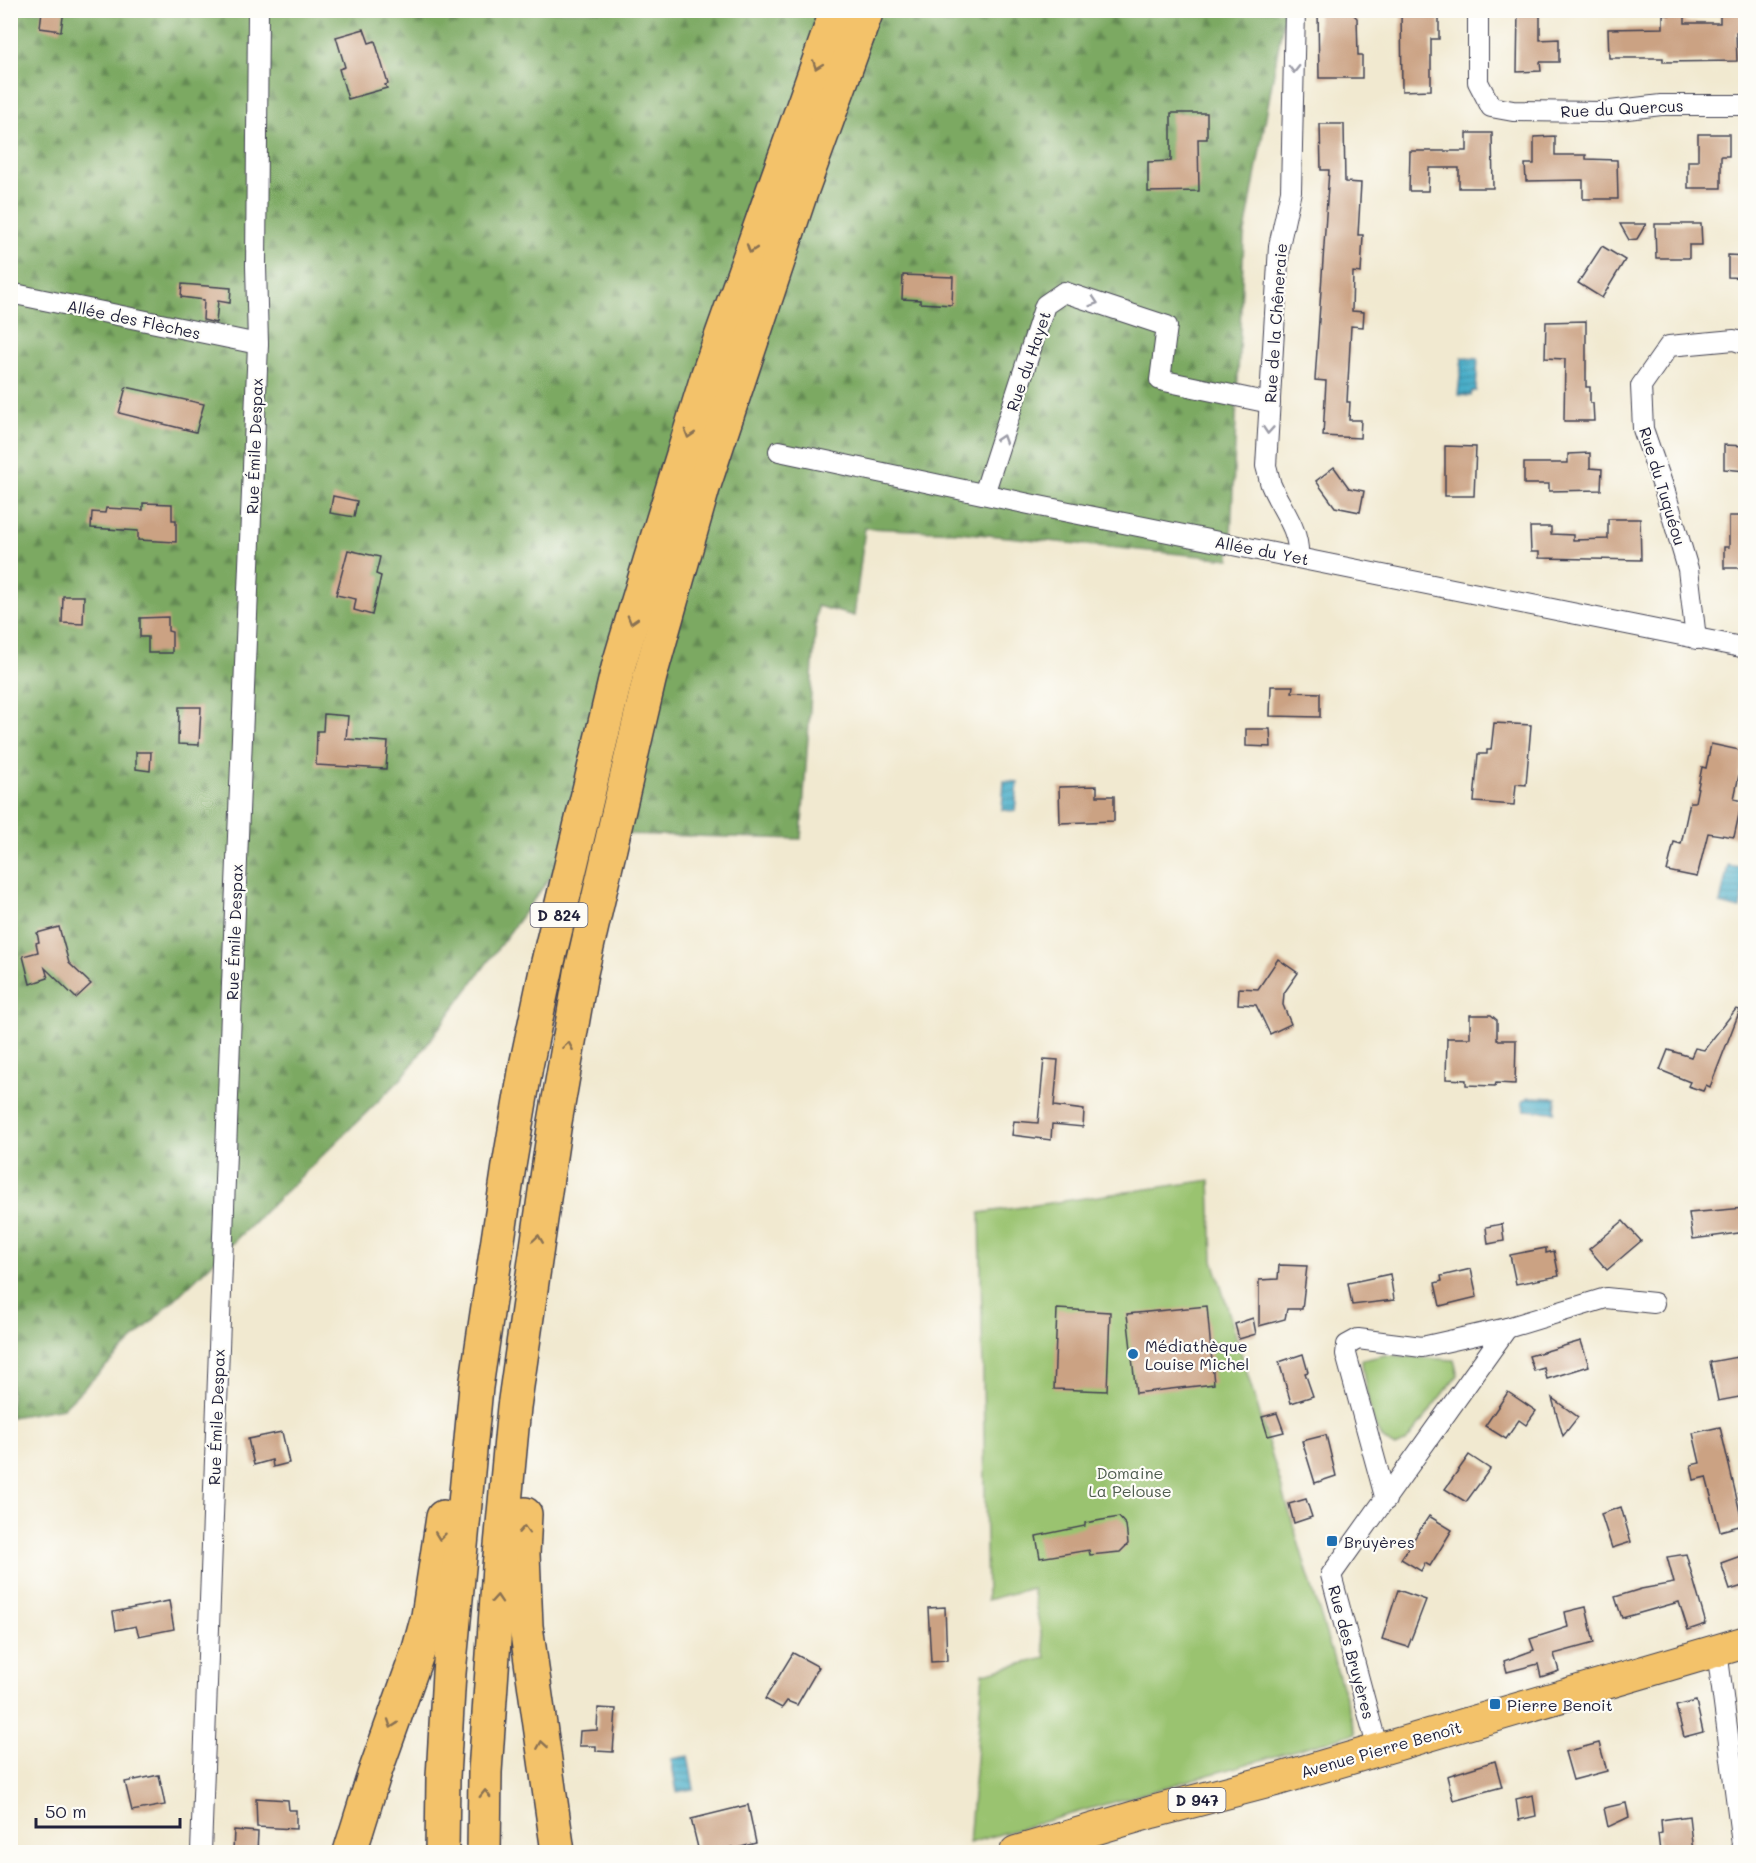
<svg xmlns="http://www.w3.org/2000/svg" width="1756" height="1863" font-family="Mali,sans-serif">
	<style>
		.green { fill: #9ac36f; stroke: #5e7255; stroke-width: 1.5 }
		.forest { fill: url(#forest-firs); stroke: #4e664e; stroke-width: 1.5 }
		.water { fill: url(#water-rules); stroke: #366882; stroke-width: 1.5 }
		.building { fill: #cba283 }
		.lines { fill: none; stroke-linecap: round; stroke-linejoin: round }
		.street-casing { stroke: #414051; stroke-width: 22 }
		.primary-casing { stroke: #414051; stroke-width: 34 }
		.highway-casing { stroke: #414051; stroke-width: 36 }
		.street { stroke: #fff; stroke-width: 20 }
		.primary { stroke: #f3c26a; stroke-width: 32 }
		.highway { stroke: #f3c26a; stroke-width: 33 }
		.oneway { stroke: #8a7252 }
		.oneway2 { stroke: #9c9ca7 }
		.poi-dot { fill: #1f6fb2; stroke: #fdfcf7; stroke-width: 2 }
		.labels { text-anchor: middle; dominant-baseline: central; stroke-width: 4.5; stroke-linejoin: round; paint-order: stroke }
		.shield { fill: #fdfcf7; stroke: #646373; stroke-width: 1.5 }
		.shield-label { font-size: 15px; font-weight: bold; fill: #22223b }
		.street-label { font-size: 16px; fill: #22223b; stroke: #fdfcf7 }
		.poi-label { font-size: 16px; fill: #22223b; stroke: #fdfcf7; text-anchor: start }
		.park-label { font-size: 16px; fill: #4c5a4d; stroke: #fdfcf7 }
	</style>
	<defs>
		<pattern id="forest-firs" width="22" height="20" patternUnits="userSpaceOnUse" patternTransform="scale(1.5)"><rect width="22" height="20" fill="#7ba962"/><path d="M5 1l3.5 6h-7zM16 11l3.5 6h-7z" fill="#648952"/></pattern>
		<pattern id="water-rules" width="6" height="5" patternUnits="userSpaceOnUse" patternTransform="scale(1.5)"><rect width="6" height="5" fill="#4aaec9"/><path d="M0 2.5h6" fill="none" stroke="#3d8da4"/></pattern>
	</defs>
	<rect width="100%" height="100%" fill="#fdfcf7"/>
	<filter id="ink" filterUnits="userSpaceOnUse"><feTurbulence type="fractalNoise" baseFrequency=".0167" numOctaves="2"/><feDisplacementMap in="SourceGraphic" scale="12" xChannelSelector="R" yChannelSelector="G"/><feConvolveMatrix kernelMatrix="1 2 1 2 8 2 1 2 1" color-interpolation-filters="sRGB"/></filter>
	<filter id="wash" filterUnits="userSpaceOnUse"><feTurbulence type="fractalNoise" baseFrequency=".008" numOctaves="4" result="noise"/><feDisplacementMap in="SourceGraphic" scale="24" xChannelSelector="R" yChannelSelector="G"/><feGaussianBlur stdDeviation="1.35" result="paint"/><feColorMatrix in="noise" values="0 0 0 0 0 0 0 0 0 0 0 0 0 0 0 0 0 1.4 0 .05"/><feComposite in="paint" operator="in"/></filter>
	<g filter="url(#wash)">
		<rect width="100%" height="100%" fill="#f1e9d0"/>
		<g class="green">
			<path d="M1210,1180L1213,1260L1356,1733L969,1843L983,1673L1046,1658L1032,1588L987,1600L980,1213Z"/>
			<path d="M1385,1355L1454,1360L1458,1375L1406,1442L1395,1447C1389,1444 1384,1440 1380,1435C1371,1422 1363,1376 1362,1360Z"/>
		</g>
		<path class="forest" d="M11,11H1285L1244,238L1230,559L957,532L865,528L854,616L817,606L801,839L583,833L402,1078L63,1408L11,1417Z"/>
		<g class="water">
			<path d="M1462,358L1478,359L1476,391H1472L1471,396L1458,395Z"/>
			<path d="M1004,781L1018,782L1015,811L1002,810Z"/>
			<path d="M1728,865L1745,868V883L1740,909L1720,904Z"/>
			<path d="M1529,1097L1556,1098L1555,1112L1525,1110L1522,1102Z"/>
			<path d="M688,1756L694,1789L677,1792L671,1759Z"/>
		</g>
		<g id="blocks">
			<g class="building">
				<path d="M42,10H64L61,31L40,28Z"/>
				<path d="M1318,10H1349L1357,18L1358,55H1362V78H1319Z"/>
				<path d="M1401,10H1436V17H1439V39H1431V90L1402,91Z"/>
				<path d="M1518,10H1540V40L1559,39V62H1540L1541,71L1517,72Z"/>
				<path d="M1720,10H1741V32H1736L1737,61L1663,62V58H1609L1608,29L1663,28V15H1685V23H1720Z"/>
				<path d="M364,29L369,43L375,41L388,84L385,85L387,88L348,99L339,69L345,67L336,37Z"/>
				<path d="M1171,113H1207V139H1198L1199,191L1148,192V162L1171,161Z"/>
				<path d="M1320,124H1344L1345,182L1361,183L1358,235H1363L1361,273L1353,272L1352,311L1364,312L1363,327L1351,326L1347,402H1350L1349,420H1361L1360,438L1323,436L1326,381L1315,380L1329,170H1321Z"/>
				<path d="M1467,133H1492L1493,188H1459V168H1429L1428,191H1409L1410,151H1467Z"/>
				<path d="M1698,134H1729V156H1721V188H1688V161H1698Z"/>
				<path d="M1555,136V155H1586V159L1617,160L1618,199H1583V180L1526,181L1525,164H1534V137Z"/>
				<path d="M1620,224H1646L1637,239L1629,240Z"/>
				<path d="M1655,224H1701L1702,245H1689V258H1656Z"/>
				<path d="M1602,246L1625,260L1602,298L1578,283Z"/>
				<path d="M1728,255L1746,256V278L1728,277Z"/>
				<path d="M903,275L953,277L952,305L920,303V300L902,299Z"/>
				<path d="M182,284L231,288L230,303L218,301L216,323L203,320L204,300L181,297Z"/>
				<path d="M1586,321V387H1590V403H1593L1594,421H1564L1565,359L1545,358L1546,322Z"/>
				<path d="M126,387L204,404L196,432L119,413Z"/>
				<path d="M1724,445L1746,446V471L1724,469Z"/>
				<path d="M1445,446L1476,447L1474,496H1445Z"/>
				<path d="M1590,453V468L1602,469L1601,490L1549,491V484H1524V463H1568V454Z"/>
				<path d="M1334,467L1349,488L1364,491L1360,512L1335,507L1316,481Z"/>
				<path d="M333,496L357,501L354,517L330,513Z"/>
				<path d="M143,503L172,504V520H176V542L138,540V531L91,528L92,512L105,513L106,508L143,510Z"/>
				<path d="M1729,516H1746V568H1724V547H1729Z"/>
				<path d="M1608,519H1640L1641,560L1539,558V552H1531L1530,527H1551V534L1573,535V540L1608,539Z"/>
				<path d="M348,550L380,557L376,574L381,576L372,615L354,610L356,599L336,595Z"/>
				<path d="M63,596H84L83,624L62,623Z"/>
				<path d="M168,617V631L172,632V653H148V637H140V618Z"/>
				<path d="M1271,686H1293L1292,692L1320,693V717L1270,716Z"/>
				<path d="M179,707H201L199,745L178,744Z"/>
				<path d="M324,714L348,716L346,739L388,742L386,769L316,765L317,731H323Z"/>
				<path d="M1494,723L1531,725L1526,785L1516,784L1514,805L1474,802L1478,754H1487V750H1491Z"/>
				<path d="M1246,729H1270L1271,747L1246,746Z"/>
				<path d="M1711,744L1744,751L1734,799L1742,801L1734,837L1708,833L1697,877L1667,871L1674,842L1681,844L1690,802H1695L1702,767L1706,768Z"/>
				<path d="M136,752H151L150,771L136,769Z"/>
				<path d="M1097,786V796H1114V821L1060,823L1059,787Z"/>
				<path d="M59,927L69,963L91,984L76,998L45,968L48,978L30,984L23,956L38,952L36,943L39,942L37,933Z"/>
				<path d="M1278,959L1298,973L1284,993L1283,1005L1291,1024L1270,1034L1256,1005L1238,1004L1239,988L1258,989Z"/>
				<path d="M1736,1009L1740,1010L1710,1087L1706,1085L1703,1091L1688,1086L1690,1082L1660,1070L1668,1050L1691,1057L1695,1048L1704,1050Z"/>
				<path d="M1470,1015H1491L1497,1020V1040H1516L1515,1084L1496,1083L1495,1086L1466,1085V1080L1446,1079L1447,1038H1470Z"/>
				<path d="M1044,1059L1058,1060L1054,1106L1084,1110L1083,1127L1052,1124L1051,1140L1012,1135L1014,1121L1038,1123Z"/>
				<path d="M1744,1208L1746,1232L1693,1239L1689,1213Z"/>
				<path d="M1623,1221L1641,1241L1607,1270L1589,1249Z"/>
				<path d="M1502,1224L1504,1241L1488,1244L1486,1227Z"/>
				<path d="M1546,1248V1253L1554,1251L1559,1276L1516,1284L1510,1255Z"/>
				<path d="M1279,1265L1307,1266L1302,1309H1287L1285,1319L1259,1326V1280L1278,1279Z"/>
				<path d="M1471,1269L1477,1297L1440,1306L1435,1283L1442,1281L1441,1276Z"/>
				<path d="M1390,1274L1394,1300L1352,1305L1348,1283Z"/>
				<path d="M1207,1306L1214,1384L1136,1393L1127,1314Z"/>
				<path d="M1057,1309L1110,1312L1107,1391L1054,1389Z"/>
				<path d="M1253,1318L1256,1334L1239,1339L1235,1324Z"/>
				<path d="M1581,1341L1589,1366L1547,1379L1544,1368L1534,1371L1529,1356Z"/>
				<path d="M1303,1354L1308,1372L1305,1373L1313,1396L1291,1403L1279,1362Z"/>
				<path d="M1737,1357L1745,1396L1718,1401L1710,1362Z"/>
				<path d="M1508,1392L1536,1411L1526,1425L1519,1420L1506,1439L1485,1426Z"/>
				<path d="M1552,1398L1578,1417L1563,1436Z"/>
				<path d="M1277,1413L1284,1432L1268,1436L1262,1417Z"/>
				<path d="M1720,1427L1743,1525L1720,1531L1706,1477L1694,1480L1691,1465L1700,1463L1693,1433Z"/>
				<path d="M282,1432L289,1463L273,1467L272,1460L254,1465L248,1439Z"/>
				<path d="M1326,1435L1336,1476L1315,1483L1302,1441Z"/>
				<path d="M1469,1455L1490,1469L1466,1502L1445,1489Z"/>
				<path d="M1306,1499L1312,1517L1294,1523L1289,1504Z"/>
				<path d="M1621,1507L1631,1542L1612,1548L1601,1514Z"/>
				<path d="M1429,1516L1452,1530L1430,1566L1425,1563L1421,1571L1401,1559Z"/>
				<path d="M1119,1517L1126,1525L1128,1544L1120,1552L1090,1555L1089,1550L1040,1558L1036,1536L1085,1526V1523Z"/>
				<path d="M1686,1554L1706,1624L1688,1630L1679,1602L1622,1618L1615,1597L1641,1589L1674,1583L1667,1557Z"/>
				<path d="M1746,1554V1585L1730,1590L1721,1563Z"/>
				<path d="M1398,1590L1426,1600L1408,1647L1382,1639Z"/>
				<path d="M169,1601L174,1629L139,1636L136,1626L116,1630L113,1612Z"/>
				<path d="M945,1607L947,1661L931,1662L928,1608Z"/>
				<path d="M1586,1607L1594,1643L1554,1654L1559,1671L1541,1677L1538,1664L1507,1672L1504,1661L1534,1650L1530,1639L1568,1627L1565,1612Z"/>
				<path d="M793,1653L819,1667L797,1705L787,1701L782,1708L765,1699Z"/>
				<path d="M1696,1701L1703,1732L1684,1737L1676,1706Z"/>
				<path d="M598,1708L616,1709L613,1752L596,1751V1746H579L580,1731L597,1730Z"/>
				<path d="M1599,1743L1607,1771L1573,1780L1565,1752Z"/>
				<path d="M1495,1761L1502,1787L1453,1800L1447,1776Z"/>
				<path d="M159,1775L165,1805L132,1811L125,1782Z"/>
				<path d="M1533,1795L1536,1816L1519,1820L1516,1799Z"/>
				<path d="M256,1798L288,1800L289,1810H296V1829L257,1827Z"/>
				<path d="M1626,1803L1629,1817L1608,1827L1604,1808Z"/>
				<path d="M748,1805L756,1843L734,1849L733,1847L711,1852H699L691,1819Z"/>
				<path d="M1689,1816L1693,1852H1660L1658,1834L1662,1833L1661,1820Z"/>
				<path d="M234,1830L258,1832L257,1852H233Z"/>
			</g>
		</g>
	</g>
	<g filter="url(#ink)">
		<use href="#blocks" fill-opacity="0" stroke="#414051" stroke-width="1.5"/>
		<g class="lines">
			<g class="street-casing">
				<g id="street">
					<path d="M1295,10L1291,191L1279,246L1266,466C1268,472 1269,479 1271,485C1281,509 1300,529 1298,557"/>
					<path d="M1478,10V82L1491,107L1513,111L1602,112L1661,105H1746"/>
					<path d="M10,293L258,344"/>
					<path d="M779,451L1034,505L1746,648"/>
					<path d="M984,494L1045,305L1064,292L1167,326L1160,380L1270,403"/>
					<path d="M1696,639L1688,569L1665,492L1643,429L1641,386L1669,346L1734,340L1746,344"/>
					<path d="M1386,1500L1346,1354L1347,1345L1358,1339L1422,1347L1507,1328L1606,1298L1654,1303"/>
					<path d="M1717,1650L1743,1852"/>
					<path d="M1378,1750L1331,1575L1507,1328"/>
					<path d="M201,1852L232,984L258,344L256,266L258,10"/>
				</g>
			</g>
			<g class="primary-casing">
				<path id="primary" d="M1016,1852L1152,1812L1279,1779L1746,1642"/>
			</g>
			<g class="highway-casing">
				<g id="highway">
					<path d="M525,1514L523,1554L526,1626L558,1852"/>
					<path d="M350,1852L374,1775L419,1649L428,1616L443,1517"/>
					<path d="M442,1852L443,1777L449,1673L476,1387L509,1166L526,1066L547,966L619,664L650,561L708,374L837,10"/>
					<path d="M484,1852L485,1772L499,1567L514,1407L555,1122L581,973L650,676L703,488L801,192L867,10"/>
				</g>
			</g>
			<use href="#street" class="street"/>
			<use href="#primary" class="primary"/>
			<use href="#highway" class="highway"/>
		</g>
		<defs><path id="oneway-chevron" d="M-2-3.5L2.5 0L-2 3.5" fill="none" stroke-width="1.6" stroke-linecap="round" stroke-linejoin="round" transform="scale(1.5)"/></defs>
		<g class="oneway">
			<use href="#oneway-chevron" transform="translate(817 65) rotate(110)"/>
			<use href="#oneway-chevron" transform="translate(751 249) rotate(109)"/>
			<use href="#oneway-chevron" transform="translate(689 434) rotate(107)"/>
			<use href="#oneway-chevron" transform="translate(632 620) rotate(107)"/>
			<use href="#oneway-chevron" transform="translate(568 1046) rotate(-80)"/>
			<use href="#oneway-chevron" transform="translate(538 1239) rotate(-82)"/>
			<use href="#oneway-chevron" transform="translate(524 1530) rotate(-87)"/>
			<use href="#oneway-chevron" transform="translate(440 1536) rotate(97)"/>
			<use href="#oneway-chevron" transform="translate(497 1599) rotate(-86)"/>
			<use href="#oneway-chevron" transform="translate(392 1724) rotate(109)"/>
			<use href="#oneway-chevron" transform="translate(542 1745) rotate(-99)"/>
			<use href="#oneway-chevron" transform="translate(485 1794) rotate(-89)"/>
		</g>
		<g class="oneway2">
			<use href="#oneway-chevron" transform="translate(1294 69) rotate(91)"/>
			<use href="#oneway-chevron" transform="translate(1094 302) rotate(18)"/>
			<use href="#oneway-chevron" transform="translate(1268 430) rotate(94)"/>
			<use href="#oneway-chevron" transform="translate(1002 439) rotate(-72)"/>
		</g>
	</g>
	<g class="poi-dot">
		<circle cx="1133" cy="1354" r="6"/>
		<rect x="1326" y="1535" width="12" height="12" rx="3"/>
		<rect x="1489" y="1698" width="12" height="12" rx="3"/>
	</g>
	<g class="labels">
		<g class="shield">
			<rect x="530.5" y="903" width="57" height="24" rx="4.5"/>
			<rect x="1168.5" y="1788" width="57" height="24" rx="4.5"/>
		</g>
		<g class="shield-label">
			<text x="559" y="915">D 824</text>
			<text x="1197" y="1800">D 947</text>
		</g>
		<g class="street-label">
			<text transform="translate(1622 108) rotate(-3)">Rue du Quercus</text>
			<text transform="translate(134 319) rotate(12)">Allée des Flèches</text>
			<text transform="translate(1275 323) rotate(-86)">Rue de la Chêneraie</text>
			<text transform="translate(1028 361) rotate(-71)">Rue du Hayet</text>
			<text transform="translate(254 446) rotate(-88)">Rue Émile Despax</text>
			<text transform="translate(1663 486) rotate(73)">Rue du Tuquéou</text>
			<text transform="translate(1262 550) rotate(11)">Allée du Yet</text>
			<text transform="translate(234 932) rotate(-88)">Rue Émile Despax</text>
			<text transform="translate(216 1417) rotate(-88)">Rue Émile Despax</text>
			<text transform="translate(1352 1652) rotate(75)">Rue des Bruyères</text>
			<text transform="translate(1381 1749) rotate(-16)">Avenue Pierre Benoît</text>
		</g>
		<g class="poi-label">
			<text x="1145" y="1345">Médiathèque<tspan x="1145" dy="18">Louise Michel</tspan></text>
			<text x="1344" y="1541">Bruyères</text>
			<text x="1507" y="1704">Pierre Benoit</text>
		</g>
		<g class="park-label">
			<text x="1130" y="1472">Domaine<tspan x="1130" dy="18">La Pelouse</tspan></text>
		</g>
	</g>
	<rect width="1756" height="1863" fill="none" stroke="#fdfcf7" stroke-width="36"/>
	<path d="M36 1818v9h144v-9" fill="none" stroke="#22223b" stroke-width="3"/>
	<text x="45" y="1818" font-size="18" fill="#22223b" stroke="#fdfcf7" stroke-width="4.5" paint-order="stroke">50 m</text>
</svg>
